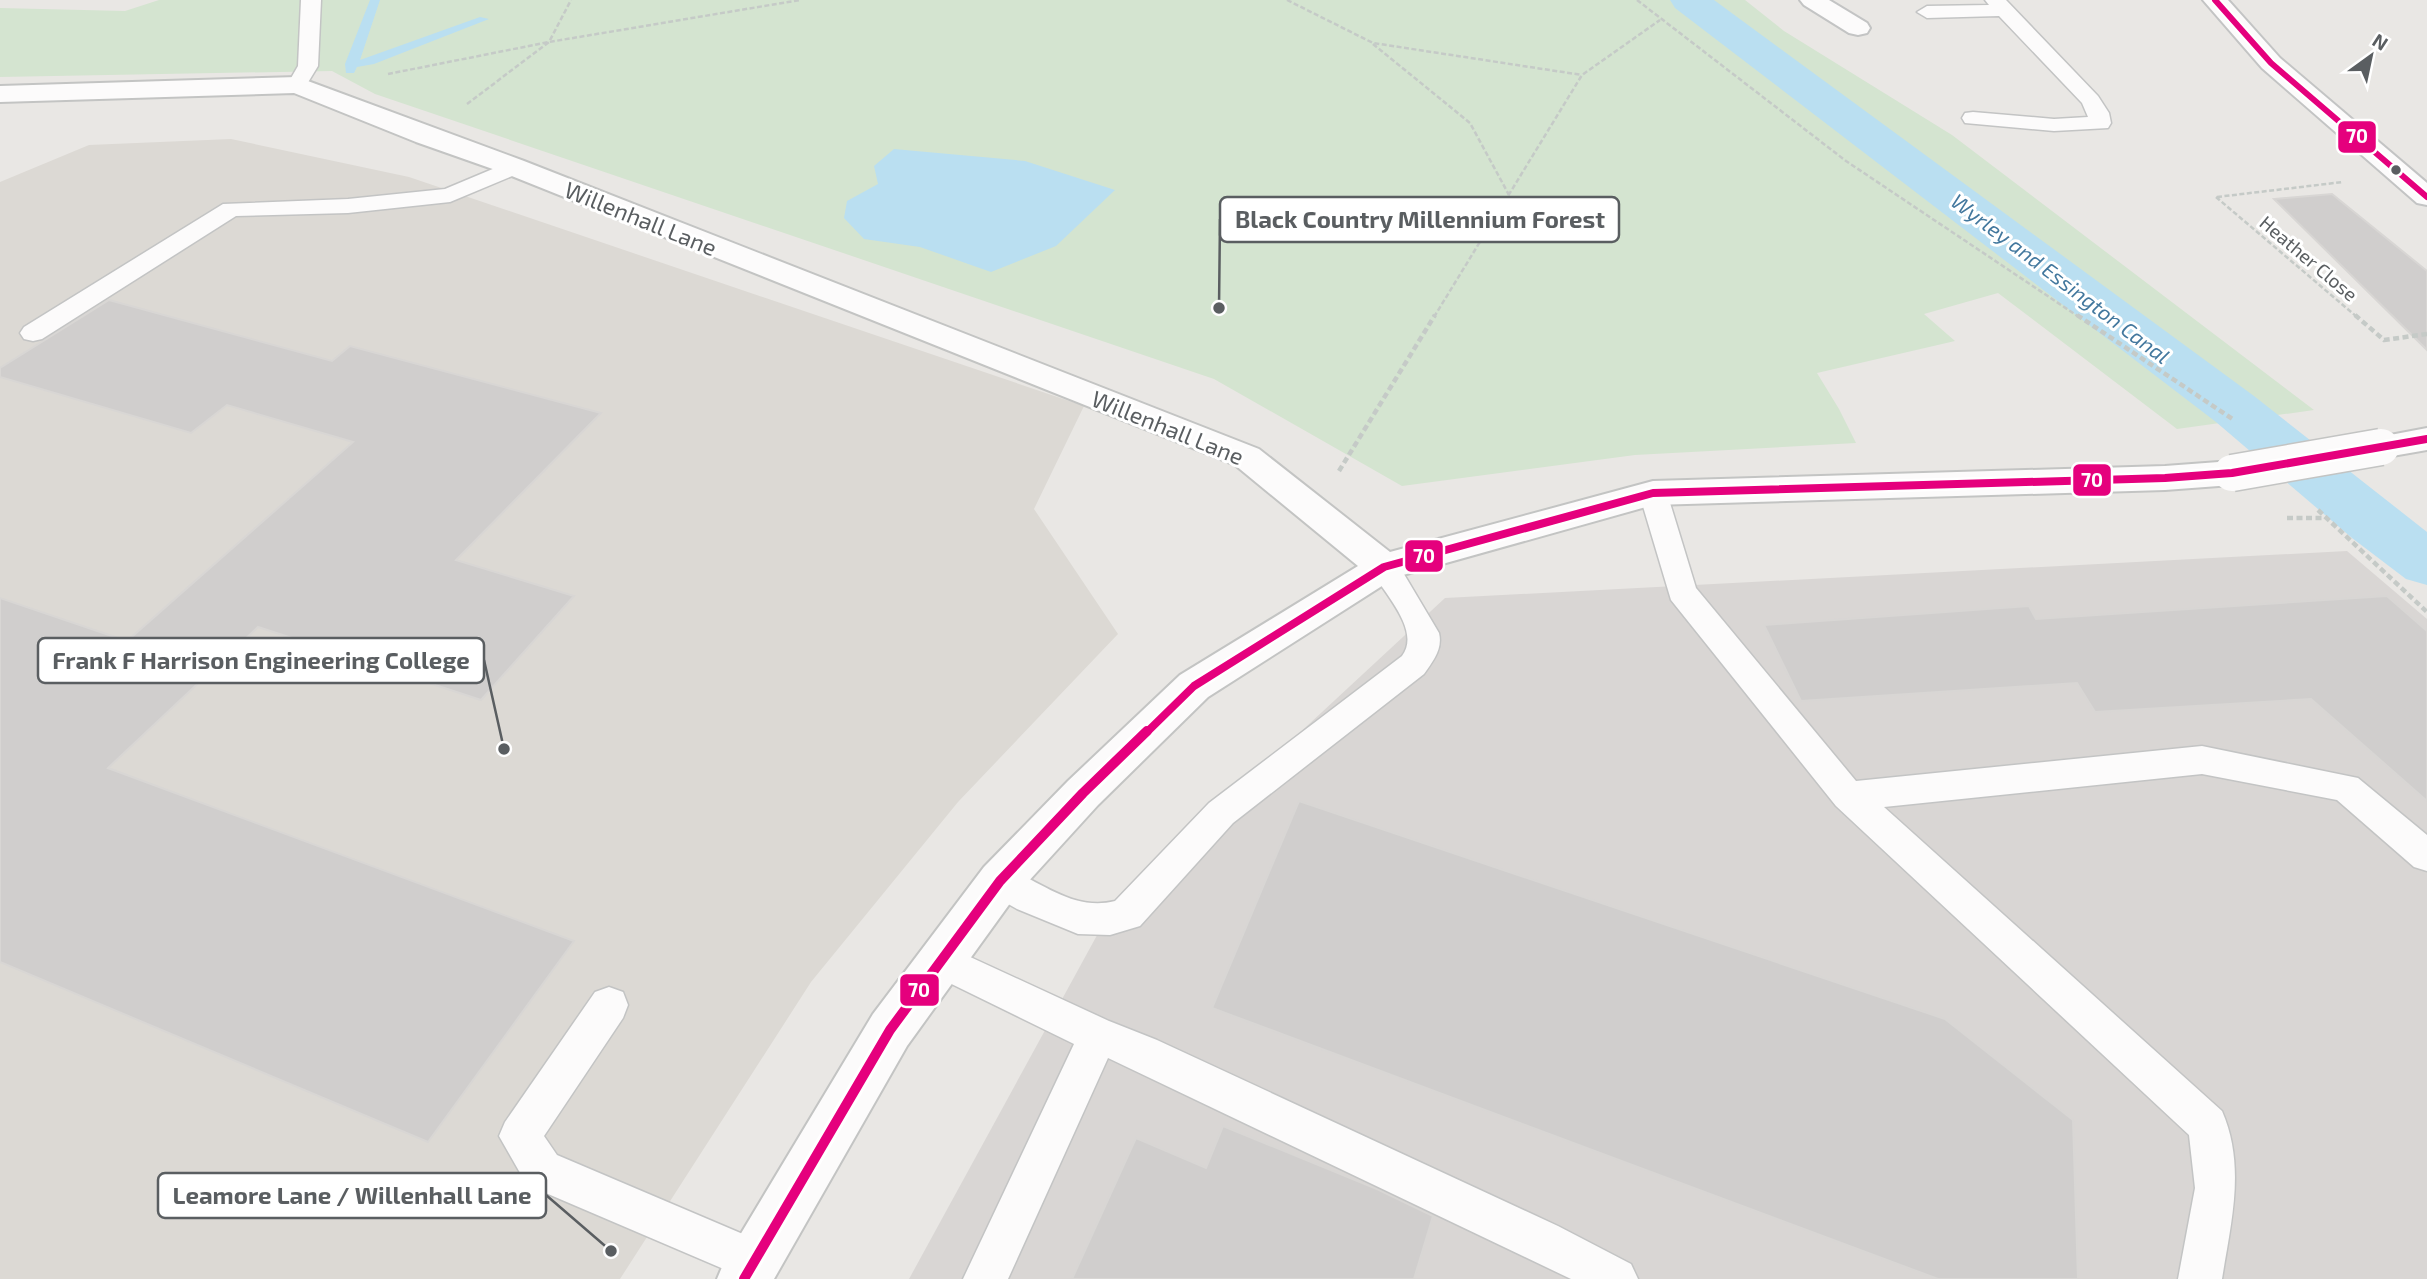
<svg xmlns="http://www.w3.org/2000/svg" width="2427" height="1279" font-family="'Exo 2',sans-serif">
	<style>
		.industrial { fill: #d9d6d4 }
		.education { fill: #dcd9d4 }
		.green { fill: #d4e4d0 }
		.water { fill: #badff1 }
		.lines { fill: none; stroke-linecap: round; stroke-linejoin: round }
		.stream { fill: #badff1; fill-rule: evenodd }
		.canal { fill: #badff1; fill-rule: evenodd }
		.building { fill: #d0cecd; stroke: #d8d6d4; stroke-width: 2 }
		.lane-casing { stroke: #c3c4c4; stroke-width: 3 }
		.street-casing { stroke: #c3c4c4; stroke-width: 4 }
		.secondary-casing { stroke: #c3c4c3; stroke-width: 4 }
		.path-far1 { stroke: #c5cac7; stroke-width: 2.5; stroke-dasharray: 5 2.5; stroke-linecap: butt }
		.path { stroke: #c5cac7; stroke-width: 4.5; stroke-dasharray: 6 3.5; stroke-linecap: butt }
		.lane { fill: #fcfbfb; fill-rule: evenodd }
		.street { fill: #fcfbfb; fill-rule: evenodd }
		.secondary { fill: #fcfbfb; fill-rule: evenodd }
		.secondary-bridge-casing { stroke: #c3c4c3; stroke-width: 39; stroke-linecap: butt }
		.secondary-bridge { stroke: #fcfbfb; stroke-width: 36 }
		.bus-1-far2-casing { stroke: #fff; stroke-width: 10 }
		.bus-1-far1-casing { stroke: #fff; stroke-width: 13 }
		.bus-1-casing { stroke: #fff; stroke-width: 16 }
		.bus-1-far2 { stroke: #e5007d; stroke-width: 6 }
		.bus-1-far1 { stroke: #e5007d; stroke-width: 8 }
		.bus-1 { stroke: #e5007d; stroke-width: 10 }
		.bus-dot { fill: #5a5e61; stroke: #fff; stroke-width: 2.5 }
		.labels { text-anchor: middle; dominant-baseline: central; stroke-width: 6; stroke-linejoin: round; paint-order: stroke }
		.far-street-label { font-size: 19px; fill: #5a5e61; stroke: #fff }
		.far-water-label { font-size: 21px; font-style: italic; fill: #43789e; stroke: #fff }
		.street-label { font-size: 23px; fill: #5a5e61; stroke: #fff }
		.leader { fill: none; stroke: #5a5e61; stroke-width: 2.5 }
		.callout-dot { fill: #5a5e61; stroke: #fff; stroke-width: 2.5 }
		.callout { fill: #fff; stroke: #5a5e61; stroke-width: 2.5 }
		.callout-label { font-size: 24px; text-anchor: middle; font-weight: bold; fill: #5a5e61 }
		.line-badge { stroke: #fff; stroke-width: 2.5 }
		.badge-label { font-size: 19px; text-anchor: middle; font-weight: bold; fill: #fff }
	</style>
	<rect width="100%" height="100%" fill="#e9e7e4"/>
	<path class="industrial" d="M2347,551L2427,619V1279H909L1113,906L1445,598Z"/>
	<path class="education" d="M231,139L409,177L1084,406L1034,509L1118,634L958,802L811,982L620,1279H0V182L89,145Z"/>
	<path class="green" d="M159,0H1745L1784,31L1952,135L2314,410L2177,429L1998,293L1924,314L1955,341L1817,373L1839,409L1856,443L1635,455L1402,486L1214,379L375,94L332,71L0,77V8L125,11Z"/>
	<path class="water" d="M894,149L1025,161L1115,190L1056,246L991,272L920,247L864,239L844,218L847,201L878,184L874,166Z"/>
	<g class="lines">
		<path class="stream" d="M370,0H380L360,60L480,17L489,19L374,64L357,67L354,73H346L345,64Z"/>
		<path class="canal" d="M1670,0H1714L2254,396L2427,532V585L2406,579L2352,538L2216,422L1675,8Z"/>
	</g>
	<g class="building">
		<path d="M2332,194L2427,271V350L2274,199Z"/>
		<path d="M109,300L332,361L350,346L601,413L456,560L574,596L481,700L258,627L108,768L574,941L428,1142L0,962V598L127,641L353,442L227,405L191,433L0,377V368Z"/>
		<path d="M2387,596L2427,631V801L2311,699L2095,712L2077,683L1801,701L1764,625L2029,606L2036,619Z"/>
		<path d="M1299,801L1945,1019L2073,1120L2078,1279H1938L1212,1008Z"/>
		<path d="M1223,1126L1377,1189L1433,1216L1414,1279H1072L1136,1138L1206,1168Z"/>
	</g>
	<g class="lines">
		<g class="lane-casing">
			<g id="lane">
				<path d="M301,0H321L318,66L304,89H290L287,85L298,66Z"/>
				<path d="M1985,0H2006L2098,96L2109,113L2111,123L2108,128L2054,131L1965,123L1962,118L1965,113L1973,112L2054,119L2088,117L2082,103L1999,16L1927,18L1917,12L1927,6L1989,5Z"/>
				<path d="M514,160L522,162L525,167L522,172L450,202L348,213L236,216L42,339L33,341L24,339L20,333L24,327L223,204L348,199L445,189Z"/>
				<path d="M1653,483L1663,486L1667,493L1696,588L1856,781L2202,746L2358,778L2427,835V871L2414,867L2337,800L2202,774L1884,807L2222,1111C2246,1166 2231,1222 2222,1279H2178L2195,1188L2189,1135L1836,806L1671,600L1639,493L1643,486Z"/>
				<path d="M1384,556L1395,559L1439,633C1443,649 1433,661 1424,674L1233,823L1140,926L1110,935L1078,934L1017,909L987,892L982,881L987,870L1000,865C1038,879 1072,912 1115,901L1209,803L1402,656C1422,630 1382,591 1369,567L1373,559Z"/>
				<path d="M942,944L1109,1021L1157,1040L1558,1226L1631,1264L1638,1279H1571L1108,1058L1008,1279H963L1074,1044L929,973L923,961L929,949Z"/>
				<path d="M609,987L623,992L628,1005L623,1018L544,1136L557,1155L769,1245L776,1260L769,1275L761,1279H747L527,1185L499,1136L505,1122L595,992Z"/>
			</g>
		</g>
		<g class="street-casing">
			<g id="street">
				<path d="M1800,0H1829L1867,23L1870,28L1867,33L1858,35L1849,33L1804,5Z"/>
				<path d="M2203,0H2228L2280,58L2427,183V205L2417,203L2262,68Z"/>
			</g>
		</g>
		<g class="secondary-casing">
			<g id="secondary">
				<path d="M297,77L524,161L1259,449L1390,552L1653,481L2165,466L2232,461L2244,465L2249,473L2244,481L2232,485L2165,490L1653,505L1396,577L1208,697L1098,805L1016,895L907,1046L774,1279H717L725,1260L873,1014L984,867L1068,781L1180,675L1358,566L1235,465L504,173L416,142L294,93L0,102V86Z"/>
				<path d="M2427,428V450L2381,458L2369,455L2364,447L2369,439Z"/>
			</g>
		</g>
		<g class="path-far1">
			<path d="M1287,0L1373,43L1582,75"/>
			<path d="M1637,0L1846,161L2079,317"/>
			<path d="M1373,44L1470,123L1509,195"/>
			<path d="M388,74L549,42L800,0"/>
			<path d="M467,104L549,42L571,0"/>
			<path d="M2216,197L2357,317"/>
			<path d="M2217,197L2343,182"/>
			<path d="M1434,317L1582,75L1660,20"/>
		</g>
		<g class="path">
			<path d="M2077,315L2234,420"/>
			<path d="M2355,315L2384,340L2427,334"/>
			<path d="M1339,471L1435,315"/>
			<path d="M2318,510L2427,612"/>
			<path d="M2287,518H2323"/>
		</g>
		<use href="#lane" class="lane"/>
		<use href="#street" class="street"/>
		<use href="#secondary" class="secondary"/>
		<g class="secondary-bridge-casing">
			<path id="secondary-bridge" d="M2232,473L2381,447"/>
		</g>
		<use href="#secondary-bridge" class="secondary-bridge"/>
		<g class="bus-1-far2-casing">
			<path id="bus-1-far2" d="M2215,0L2271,63L2427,197"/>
		</g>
		<g class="bus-1-far1-casing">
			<path id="bus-1-far1" d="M1146,733L1194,686L1384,567L1653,493L2165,478L2232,473L2427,439"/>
		</g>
		<g class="bus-1-casing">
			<path id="bus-1" d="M744,1279L890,1030L1000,881L1083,793L1147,731"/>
		</g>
		<use href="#bus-1-far2" class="bus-1-far2"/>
		<use href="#bus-1-far1" class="bus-1-far1"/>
		<use href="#bus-1" class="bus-1"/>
	</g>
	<circle class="bus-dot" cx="2396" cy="170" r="6"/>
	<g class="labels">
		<g class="far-street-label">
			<text transform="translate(2309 258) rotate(40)">Heather Close</text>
		</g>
		<g class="far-water-label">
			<text transform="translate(2061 278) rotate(37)">Wyrley and Essington Canal</text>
		</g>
		<g class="street-label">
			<text transform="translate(641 218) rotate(22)">Willenhall Lane</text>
			<text transform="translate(1168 427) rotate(22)">Willenhall Lane</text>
		</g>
	</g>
	<path class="leader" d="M1219 308L1220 219M504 749L484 660M611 1251L546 1195"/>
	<g class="callout-dot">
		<circle cx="1219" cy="308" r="7"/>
		<circle cx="504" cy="749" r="7"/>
		<circle cx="611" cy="1251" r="7"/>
	</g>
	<g class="callout">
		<rect x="1220" y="197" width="399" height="45" rx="7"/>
		<rect x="38" y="638" width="446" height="45" rx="7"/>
		<rect x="158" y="1173" width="388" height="45" rx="7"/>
	</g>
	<g class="callout-label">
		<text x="1420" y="228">Black Country Millennium Forest</text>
		<text x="261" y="669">Frank F Harrison Engineering College</text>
		<text x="352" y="1204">Leamore Lane / Willenhall Lane</text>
	</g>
	<g class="line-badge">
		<rect x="2337" y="120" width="40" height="34" rx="7" fill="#e5007d"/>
		<rect x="2072" y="463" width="40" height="34" rx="7" fill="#e5007d"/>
		<rect x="1404" y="539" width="40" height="34" rx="7" fill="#e5007d"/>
		<rect x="899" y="973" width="41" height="34" rx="7" fill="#e5007d"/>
	</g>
	<g class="badge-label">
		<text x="2357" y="143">70</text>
		<text x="2092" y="487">70</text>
		<text x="1424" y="563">70</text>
		<text x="919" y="997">70</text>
	</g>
	<g transform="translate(2371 56) rotate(33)" stroke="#ffffff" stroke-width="5" paint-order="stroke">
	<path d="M0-5L12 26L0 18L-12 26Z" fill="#5a5e61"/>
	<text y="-10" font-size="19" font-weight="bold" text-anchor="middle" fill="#5a5e61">N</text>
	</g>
</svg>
